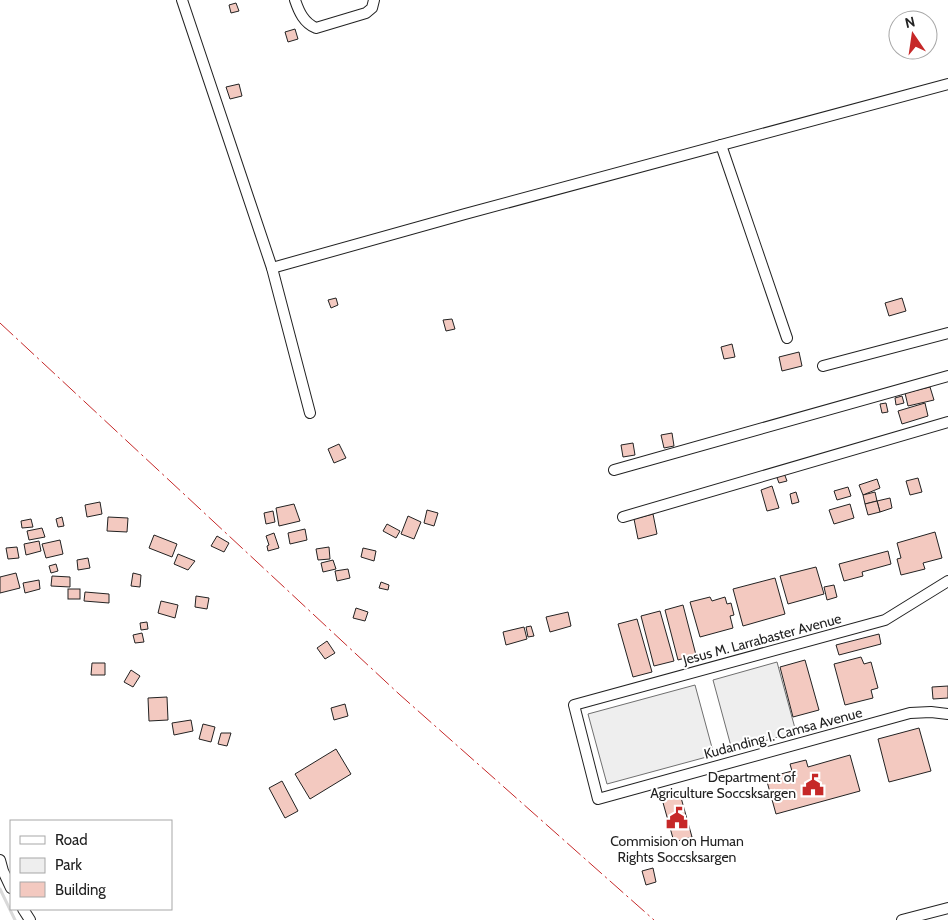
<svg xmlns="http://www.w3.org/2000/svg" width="948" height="920" font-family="Cabin,sans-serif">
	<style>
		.green { fill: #eee; stroke: #6f6f6f }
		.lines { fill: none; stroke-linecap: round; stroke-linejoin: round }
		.stream { stroke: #d9d9d9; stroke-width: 3 }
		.building { fill: #f3c9c0; stroke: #222 }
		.minor-casing { stroke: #222; stroke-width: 12 }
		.minor { stroke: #fff; stroke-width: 10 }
		.power { stroke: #c62828; stroke-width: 1; stroke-dasharray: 18 4 2.5 4; stroke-linecap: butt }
		.labels { text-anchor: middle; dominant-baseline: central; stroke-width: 4; stroke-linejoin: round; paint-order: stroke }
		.street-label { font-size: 14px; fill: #222; stroke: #fff }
		.poi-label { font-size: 14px; fill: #222; stroke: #fff; text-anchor: end }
	</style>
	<rect width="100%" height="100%" fill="#fff"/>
	<g class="green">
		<path d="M777,662L796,732L732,750L713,680Z"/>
		<path d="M695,685L714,755L607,784L588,714Z"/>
	</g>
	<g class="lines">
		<path class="stream" d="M0,889L15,920"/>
	</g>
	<g class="building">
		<path d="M236,3L239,11L231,13L229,5Z"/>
		<path d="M295,29L298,39L288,42L285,32Z"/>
		<path d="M239,84L242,96L230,99L226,87Z"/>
		<path d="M336,298L338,305L331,308L328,300Z"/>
		<path d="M902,298L906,311L889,316L885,303Z"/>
		<path d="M452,319L455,329L446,331L443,320Z"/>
		<path d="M732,344L735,357L724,359L721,347Z"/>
		<path d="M799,352L802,366L782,371L779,357Z"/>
		<path d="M930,387L934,400L908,406L905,393Z"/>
		<path d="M902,396L904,403L896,405L895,398Z"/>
		<path d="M886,403L888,412L882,413L880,404Z"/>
		<path d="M925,403L928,416L902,424L898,411Z"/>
		<path d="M672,433L674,446L664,448L661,435Z"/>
		<path d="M633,443L635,455L623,457L621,445Z"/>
		<path d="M339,444L346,458L334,463L328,449Z"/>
		<path d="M784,473L787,481L779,483L776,475Z"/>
		<path d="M918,478L922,492L910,495L906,481Z"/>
		<path d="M877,479L880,488L863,495L859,485Z"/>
		<path d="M772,486L779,508L767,511L761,490Z"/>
		<path d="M848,487L851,496L837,500L834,491Z"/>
		<path d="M796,492L799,502L792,504L790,494Z"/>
		<path d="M875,492L877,501L865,504L863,495Z"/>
		<path d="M890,498L892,508L880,512L877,501Z"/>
		<path d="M877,501L880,512L868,515L865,504Z"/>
		<path d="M100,502L102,514L87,517L85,505Z"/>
		<path d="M294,504L300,521L279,526L276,508Z"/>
		<path d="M850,504L854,518L834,524L829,510Z"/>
		<path d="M427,510L438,513L434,526L424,523Z"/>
		<path d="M273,511L275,522L266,524L264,513Z"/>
		<path d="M653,514L657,534L638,539L634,519Z"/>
		<path d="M408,516L421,522L414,539L401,534Z"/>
		<path d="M62,517L64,526L58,527L56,519Z"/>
		<path d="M108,517L128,518L127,532L107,531Z"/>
		<path d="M31,519L33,527L22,528L21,521Z"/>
		<path d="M387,524L400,531L396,538L383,531Z"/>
		<path d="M42,528L45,537L29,540L27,531Z"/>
		<path d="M305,529L307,540L290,544L288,533Z"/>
		<path d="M935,532L942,558L923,563L925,569L901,575L897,559L901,558L897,543Z"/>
		<path d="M274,533L279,548L268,551L267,546L269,545L266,536Z"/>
		<path d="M154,535L177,544L172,557L149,548Z"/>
		<path d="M217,536L229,543L224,552L211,546Z"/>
		<path d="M60,540L63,554L46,558L42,544Z"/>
		<path d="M39,541L41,551L26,555L24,544Z"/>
		<path d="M17,547L19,558L8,559L6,548Z"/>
		<path d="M329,547L330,559L318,560L316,549Z"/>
		<path d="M363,548L376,551L374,561L361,557Z"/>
		<path d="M888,551L891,564L862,572L863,576L844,581L839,564Z"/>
		<path d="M178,554L195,561L188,570L174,564Z"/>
		<path d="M88,558L90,568L78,570L77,560Z"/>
		<path d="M333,560L336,569L323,572L321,563Z"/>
		<path d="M56,564L58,571L51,573L49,566Z"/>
		<path d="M816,567L824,594L788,604L780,576Z"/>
		<path d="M348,569L350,578L337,581L335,571Z"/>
		<path d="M16,573L20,588L0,593V577Z"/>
		<path d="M133,573L141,575L140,587L131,586Z"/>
		<path d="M52,576L70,577V587L51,586Z"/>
		<path d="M775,578L785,614L743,626L733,589Z"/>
		<path d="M39,580L40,589L25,593L23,583Z"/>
		<path d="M381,582L389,585L388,590L379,588Z"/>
		<path d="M834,585L837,597L827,600L824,587Z"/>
		<rect x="68" y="589" width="12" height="10"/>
		<path d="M85,592L109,594V603L84,601Z"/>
		<path d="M196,596L209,598L207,609L195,607Z"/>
		<path d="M710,597L712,601L725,597L727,604L731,603L734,615L730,616L733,628L700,637L690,602Z"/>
		<path d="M161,601L178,605L175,618L158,613Z"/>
		<path d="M683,605L696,655L678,660L665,610Z"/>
		<path d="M356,608L368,612L365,621L353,618Z"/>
		<path d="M660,611L674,661L654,666L641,616Z"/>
		<path d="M568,612L571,626L550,632L546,617Z"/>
		<path d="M637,619L652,672L633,677L618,624Z"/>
		<path d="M147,622L148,629L141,630L140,623Z"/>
		<path d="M531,626L534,636L528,637L526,627Z"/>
		<path d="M524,627L527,639L506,645L503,632Z"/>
		<path d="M142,633L144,642L135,643L133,635Z"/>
		<path d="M879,634L881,644L839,655L836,645Z"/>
		<path d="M327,641L335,653L325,659L317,648Z"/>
		<path d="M861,657L864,664L871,662L878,688L871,690L873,698L845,705L834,664Z"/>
		<path d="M805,660L819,710L793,717L780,667Z"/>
		<path d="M92,663H105V675H91Z"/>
		<path d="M131,670L140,676L133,687L124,682Z"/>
		<path d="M948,686V698L933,699L932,687Z"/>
		<path d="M167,697L168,720L149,721L148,698Z"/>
		<path d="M345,704L348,716L334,720L331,708Z"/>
		<path d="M191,720L193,731L174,735L172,723Z"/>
		<path d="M203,724L215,727L211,742L199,739Z"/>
		<path d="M919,728L931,771L889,782L878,739Z"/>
		<path d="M221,733H231L227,746L218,744Z"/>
		<path d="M336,749L351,774L310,799L295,774Z"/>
		<path d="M850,755L860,791L776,814L766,778L792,771L790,764L806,760L808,767Z"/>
		<path d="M282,781L298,811L285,818L269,788Z"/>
		<path d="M680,794L692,837L674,842L662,799Z"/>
		<path d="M653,868L656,882L646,885L642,871Z"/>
	</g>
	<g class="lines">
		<g class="minor-casing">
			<g id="minor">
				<path d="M182,0L272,268L310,413"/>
				<path d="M295,0C299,12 304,23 316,28L366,13L372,8L374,0"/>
				<path d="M721,145L787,338"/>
				<path d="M272,268L465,214L948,84"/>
				<path d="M823,366L948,333"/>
				<path d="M614,470L948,376"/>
				<path d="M623,517L948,422"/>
				<path d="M948,581L885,620L574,705L598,799L910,713L931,712L948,714"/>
				<path d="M0,860L3,871L11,888"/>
				<path d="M23,909L30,920"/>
				<path d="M902,920L948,908"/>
			</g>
		</g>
		<use href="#minor" class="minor"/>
		<path class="power" d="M0,323L399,694L654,920"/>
	</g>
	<defs>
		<g id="civic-bare" transform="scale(1.725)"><path d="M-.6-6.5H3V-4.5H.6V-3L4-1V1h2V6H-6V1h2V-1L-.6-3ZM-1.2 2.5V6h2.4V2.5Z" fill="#c62828" stroke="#fff" stroke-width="2.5" paint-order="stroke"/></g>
	</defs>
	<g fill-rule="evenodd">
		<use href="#civic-bare" x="813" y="785"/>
		<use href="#civic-bare" x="677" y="818"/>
	</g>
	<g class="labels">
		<g class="street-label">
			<text transform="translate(762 639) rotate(-15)">Jesus M. Larrabaster Avenue</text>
			<text transform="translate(783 733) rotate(-15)">Kudanding I. Camsa Avenue</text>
		</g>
		<g class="poi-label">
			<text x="796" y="777">Department of<tspan x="796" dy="16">Agriculture Soccsksargen</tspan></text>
			<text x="677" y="841" text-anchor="middle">Commision on Human<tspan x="677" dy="16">Rights Soccsksargen</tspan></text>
		</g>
	</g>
	<rect x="10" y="820" width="162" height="90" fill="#ffffff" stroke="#a7a7a7"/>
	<rect x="20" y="836" width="25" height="8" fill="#ffffff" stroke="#a7a7a7"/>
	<text x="55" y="845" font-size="15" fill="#222222">Road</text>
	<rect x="20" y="858" width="25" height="15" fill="#eeeeee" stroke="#a7a7a7"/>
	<text x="55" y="870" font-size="15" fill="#222222">Park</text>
	<rect x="20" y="882" width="25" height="15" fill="#f3c9c0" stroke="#a7a7a7"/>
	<text x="55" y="895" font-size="15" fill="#222222">Building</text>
	<g transform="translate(913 35) rotate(347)"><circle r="24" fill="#ffffff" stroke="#a7a7a7"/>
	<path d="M0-4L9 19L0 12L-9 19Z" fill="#c62828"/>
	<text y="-8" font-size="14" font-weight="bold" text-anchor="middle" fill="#222222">N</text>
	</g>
</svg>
